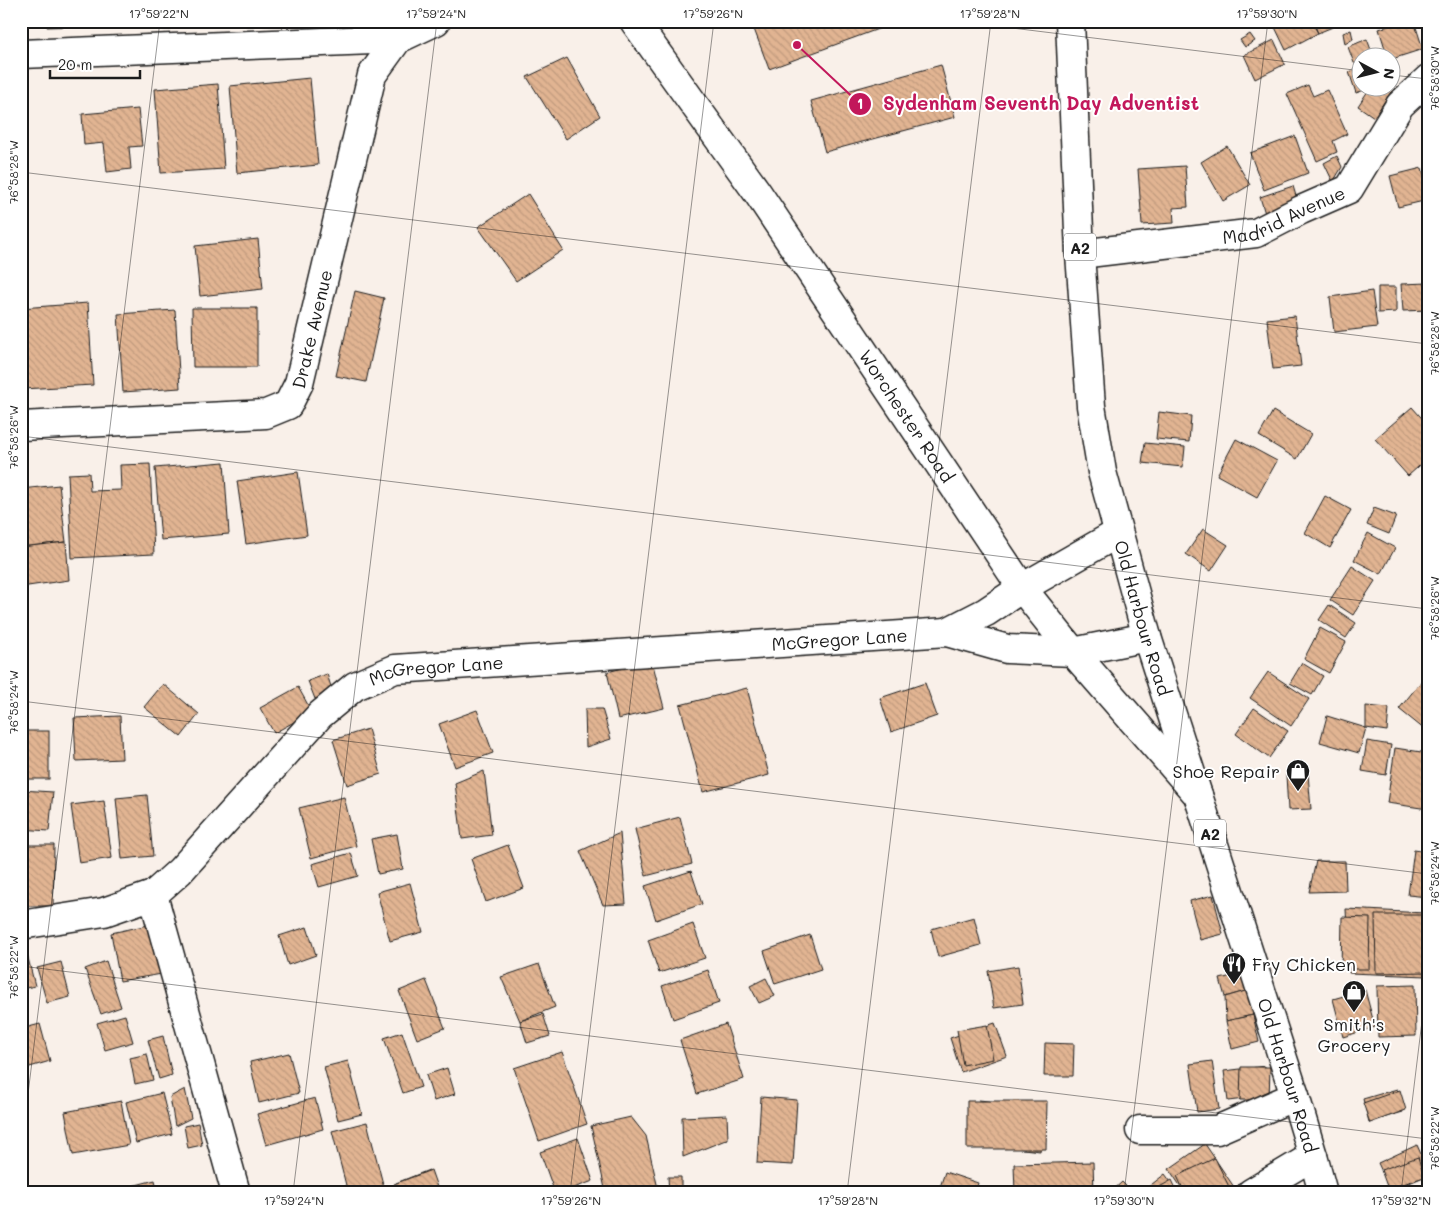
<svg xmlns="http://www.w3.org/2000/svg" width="1449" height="1214" font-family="Mali,sans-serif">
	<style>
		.building { fill: url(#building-back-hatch); stroke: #1c1c1c }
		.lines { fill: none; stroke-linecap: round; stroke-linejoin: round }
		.street-casing { stroke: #1c1c1c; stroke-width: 31 }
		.primary-casing { stroke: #1c1c1c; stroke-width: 31 }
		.street { stroke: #fff; stroke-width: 28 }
		.primary { stroke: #fff; stroke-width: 28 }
		.ticks { fill: none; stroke: #1c1c1c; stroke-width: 1; stroke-opacity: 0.45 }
		.labels { text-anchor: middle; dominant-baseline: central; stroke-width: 4; stroke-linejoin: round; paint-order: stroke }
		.shield { fill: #fff; stroke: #606060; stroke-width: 1 }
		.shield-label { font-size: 16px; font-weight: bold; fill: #1c1c1c }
		.street-label { font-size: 18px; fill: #1c1c1c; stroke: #fff }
		.poi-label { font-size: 18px; fill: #1c1c1c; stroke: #fff; text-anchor: end }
		.leader { fill: none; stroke: #c2185b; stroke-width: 2 }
		.callout-dot { fill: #c2185b; stroke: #fff; stroke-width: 2 }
		.mark-label { font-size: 15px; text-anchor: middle; font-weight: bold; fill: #fff }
		.callout-label { font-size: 19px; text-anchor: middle; font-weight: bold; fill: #c2185b; stroke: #fff; stroke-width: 4; stroke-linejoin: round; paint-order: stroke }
		.neatline { fill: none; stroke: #1c1c1c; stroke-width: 2 }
		.ticks-label { font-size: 12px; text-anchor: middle; fill: #1c1c1c }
	</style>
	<defs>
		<pattern id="building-back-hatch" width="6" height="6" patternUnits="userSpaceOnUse" patternTransform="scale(1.25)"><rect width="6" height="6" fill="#e1b492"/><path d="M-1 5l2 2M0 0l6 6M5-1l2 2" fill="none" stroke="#c09a7d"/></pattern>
	</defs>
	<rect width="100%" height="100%" fill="#f9f0e9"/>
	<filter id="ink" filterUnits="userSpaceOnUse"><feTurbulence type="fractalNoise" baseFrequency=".02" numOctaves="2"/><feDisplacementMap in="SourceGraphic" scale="10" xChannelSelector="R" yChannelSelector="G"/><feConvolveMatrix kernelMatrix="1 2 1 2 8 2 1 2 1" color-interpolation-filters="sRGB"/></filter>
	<g filter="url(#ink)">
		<g class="building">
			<path d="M47,21H115V25L47,27Z"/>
			<path d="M751,21H900L769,69Z"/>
			<path d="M1272,21H1311L1318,33L1286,50Z"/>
			<path d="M1313,21H1334L1335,26L1318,33Z"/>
			<path d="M1404,21H1414L1423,49L1392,59V58H1388L1379,29Z"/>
			<path d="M1351,30L1353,39L1345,44L1343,33Z"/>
			<path d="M1250,34L1255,41L1245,47L1240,40Z"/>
			<path d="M1367,39L1374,58H1362V67L1354,63L1348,47Z"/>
			<path d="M1274,40L1285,64L1255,79L1244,55Z"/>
			<path d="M567,58L600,116L566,139L527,77Z"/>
			<path d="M941,65L955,117L825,152L811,101Z"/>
			<path d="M1362,67V88H1370L1356,93L1349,72Z"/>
			<path d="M310,78L318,165L237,173L230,86Z"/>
			<path d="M1392,83L1395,86L1374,117L1358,106L1370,88H1392Z"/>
			<path d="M218,84L224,169L161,173L155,89Z"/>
			<path d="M1308,85L1313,96L1327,90L1347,134L1333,141L1337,152L1317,161L1287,94Z"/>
			<path d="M138,109L142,146L129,147L131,169L107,172L104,143L84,145L82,114Z"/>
			<path d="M1295,136L1308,173L1264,190L1250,153Z"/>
			<path d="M1227,146L1250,185L1223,201L1201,162Z"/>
			<path d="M1337,156L1342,167L1333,182L1324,163Z"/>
			<path d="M1185,166L1188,207L1173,208L1174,223L1142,225L1138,169Z"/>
			<path d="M1422,168L1428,191V200L1398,207L1390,176Z"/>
			<path d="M1293,186L1299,206L1266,217L1260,197Z"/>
			<path d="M528,194L563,250L516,281L478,227Z"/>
			<path d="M258,239L263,289L200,296L195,246Z"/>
			<path d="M1428,283V310L1403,311L1401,284Z"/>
			<path d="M1378,287H1396V312L1378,313Z"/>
			<path d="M355,291L384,298L366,382L336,376Z"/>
			<path d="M1372,291L1377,327L1334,332L1330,297Z"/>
			<path d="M88,303L93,385L23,389L21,352V308Z"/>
			<path d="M192,308H257V367H193Z"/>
			<path d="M175,310L180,388L123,392L118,314Z"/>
			<path d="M1295,316L1301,366L1273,369L1267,319Z"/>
			<path d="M23,325L27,376L21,377V326Z"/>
			<path d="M1412,407L1428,425V458L1408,476L1375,439Z"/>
			<path d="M1273,411L1311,434L1297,459L1259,436Z"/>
			<path d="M1159,412L1191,416L1189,442L1156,439Z"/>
			<path d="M1236,439L1277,461L1257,497L1217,475Z"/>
			<path d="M1145,443L1185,447L1183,467L1142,463Z"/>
			<path d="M224,462L229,534L161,540L155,468Z"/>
			<path d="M150,464L154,554L72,558L68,474L89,473L90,491L121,490L120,465Z"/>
			<path d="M298,472L307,535L246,544L237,481Z"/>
			<path d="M59,485L66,542L21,547V489Z"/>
			<path d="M1325,496L1351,510L1330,548L1305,533Z"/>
			<path d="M1374,508L1396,516L1389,534L1367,525Z"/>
			<path d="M1203,529L1228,545L1211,571L1186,554Z"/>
			<path d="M1368,533L1395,548L1381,574L1354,560Z"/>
			<path d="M66,542L69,580L21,587V547Z"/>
			<path d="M1352,566L1375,581L1353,615L1330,600Z"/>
			<path d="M1329,605L1356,623L1346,638L1319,620Z"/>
			<path d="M1320,628L1346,642L1329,673L1304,659Z"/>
			<path d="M652,661L664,708L618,719L607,672Z"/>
			<path d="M1302,663L1323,676L1312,695L1290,683Z"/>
			<path d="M1268,672L1309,699L1291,726L1250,698Z"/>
			<path d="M1428,673V727L1425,730L1399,709Z"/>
			<path d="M327,674L333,693L315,699L308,681Z"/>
			<path d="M925,683L937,716L891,732L880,698Z"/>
			<path d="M163,684L199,714L181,737L144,707Z"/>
			<path d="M298,687L312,712L274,733L260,708Z"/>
			<path d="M747,688L769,775L703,792L680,705Z"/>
			<path d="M1366,706L1389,708L1387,731L1366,728Z"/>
			<path d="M1254,708L1288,731L1269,758L1236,734Z"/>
			<path d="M585,709H602L611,739L586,747Z"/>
			<path d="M477,710L493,753L455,767L439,724Z"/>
			<path d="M120,716L122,759L76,761L74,718Z"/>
			<path d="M1327,716L1366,728L1359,753L1320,742Z"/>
			<path d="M368,729L381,774L347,785L333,740Z"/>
			<rect x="21" y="731" width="28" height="48"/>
			<path d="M1367,741L1391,745L1386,775L1362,771Z"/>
			<path d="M1395,748L1428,753V809L1387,803Z"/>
			<path d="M484,771L492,835L462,839L455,783Z"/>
			<path d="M1308,774L1311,809L1288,810L1286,775Z"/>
			<path d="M21,790L53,792L49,831L21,829Z"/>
			<path d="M147,795L153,856L122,859L116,798Z"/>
			<path d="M344,797L356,846L311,858L299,808Z"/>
			<path d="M104,801L112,858L79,863L71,805Z"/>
			<path d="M680,817L692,864L646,876L635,829Z"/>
			<path d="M620,833L626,904L603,905L580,851Z"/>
			<path d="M397,834L403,869L378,874L371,839Z"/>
			<path d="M21,845H54L53,906H21Z"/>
			<path d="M508,845L524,888L486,902L471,859Z"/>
			<path d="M1414,850L1428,852V897L1408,895Z"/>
			<path d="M351,853L358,876L319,887L312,864Z"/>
			<path d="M1316,861H1345L1346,891L1309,892Z"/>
			<path d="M691,871L702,904L656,920L645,886Z"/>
			<path d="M410,883L423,932L390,941L377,892Z"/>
			<path d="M1213,895L1223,934L1200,940L1190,901Z"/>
			<path d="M1346,909L1425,913L1427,976L1349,973Z"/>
			<path d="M1375,915H1426L1427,972L1376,973Z"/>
			<path d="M974,917L981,945L938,957L931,929Z"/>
			<path d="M1342,917L1370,918L1369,969H1341Z"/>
			<path d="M153,924L162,974L120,981L111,933Z"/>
			<path d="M693,924L705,958L659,973L648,940Z"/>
			<path d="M307,927L316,955L288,965L279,936Z"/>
			<path d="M810,935L821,969L775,984L764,951Z"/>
			<path d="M26,950L35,986L21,989V951Z"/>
			<path d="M106,961L121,1007L101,1014L85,969Z"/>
			<path d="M61,962L70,997L47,1003L37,968Z"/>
			<path d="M539,964L555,1007L520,1021L501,977Z"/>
			<path d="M1018,966L1023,1004L994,1008L988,971Z"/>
			<path d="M708,970L719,1003L673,1019L662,986Z"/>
			<path d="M1244,973L1249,990L1225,997L1220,979Z"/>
			<path d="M766,978L775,996L759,1003L750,986Z"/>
			<path d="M426,980L445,1028L417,1039L399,991Z"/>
			<path d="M1415,985L1416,1036L1378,1037L1377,986Z"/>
			<path d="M1249,990L1253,1015L1226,1021L1225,997Z"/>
			<path d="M1365,990L1375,1027L1343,1037L1333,999Z"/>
			<path d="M543,1014L550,1036L527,1043L520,1021Z"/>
			<path d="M125,1015L133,1042L105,1050L97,1023Z"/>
			<path d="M1253,1015L1259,1042L1232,1049L1226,1021Z"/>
			<path d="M995,1023L1007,1056L961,1072L950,1038Z"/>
			<path d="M40,1024L50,1061L23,1069L21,1065V1029Z"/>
			<path d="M726,1024L744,1079L697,1094L680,1040Z"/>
			<path d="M987,1025L993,1059L963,1065L957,1030Z"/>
			<path d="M402,1032L421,1087L403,1093L384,1038Z"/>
			<path d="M163,1036L172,1075L159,1079L148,1040Z"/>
			<path d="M1045,1043L1074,1044L1073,1076H1044Z"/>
			<path d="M562,1052L587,1124L539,1141L514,1068Z"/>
			<path d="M289,1053L299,1093L259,1103L250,1062Z"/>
			<path d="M147,1054L153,1080L135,1084L130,1058Z"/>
			<path d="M348,1061L362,1114L338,1120L324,1067Z"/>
			<path d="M1212,1061L1219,1109L1197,1112L1190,1064Z"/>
			<path d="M1265,1066L1269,1096L1228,1101L1224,1071Z"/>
			<path d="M1241,1067H1270L1269,1100H1240Z"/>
			<path d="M447,1068L455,1094L434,1101L426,1075Z"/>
			<path d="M185,1089L191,1118L175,1126L170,1097Z"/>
			<path d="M1397,1089L1403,1112L1369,1122L1363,1099Z"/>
			<path d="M1400,1090L1406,1110L1370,1123L1363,1103Z"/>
			<path d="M162,1093L172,1134L136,1143L126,1102Z"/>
			<path d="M761,1097L797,1100L793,1165L757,1163Z"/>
			<path d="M315,1098L323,1129L266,1145L257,1114Z"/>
			<path d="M979,1100L1045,1107L1040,1151L974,1143Z"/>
			<path d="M121,1101L129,1145L73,1155L65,1112Z"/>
			<path d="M967,1101H1047L1046,1149H967Z"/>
			<path d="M727,1115L728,1139L683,1157L682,1117Z"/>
			<path d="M631,1117L646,1136L659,1193H606L591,1126Z"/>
			<path d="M367,1122L384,1188L367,1193H348L332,1131Z"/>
			<path d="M198,1123L202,1145L188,1148L184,1126Z"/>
			<path d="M578,1138L593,1181L560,1193H555L540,1152Z"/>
			<path d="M1205,1144L1236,1190L1233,1193H1185L1169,1169Z"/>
			<path d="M1417,1145L1428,1170V1175L1391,1191L1378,1163Z"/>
			<path d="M1418,1157L1424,1177L1388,1189L1381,1170Z"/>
			<path d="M1215,1158L1232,1193H1185L1177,1176Z"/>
			<path d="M1093,1162L1094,1193H1015L1014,1164Z"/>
			<path d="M429,1170L438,1193H400L396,1183Z"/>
			<path d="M431,1170L439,1193H397L394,1184Z"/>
			<path d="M945,1172L978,1183L975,1193H938Z"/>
			<path d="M1165,1174L1179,1193H1151L1147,1188Z"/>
			<path d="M668,1177H681V1193H669Z"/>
			<path d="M155,1180L158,1193H105Z"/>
			<path d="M1172,1180L1178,1193H1155L1154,1190Z"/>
			<path d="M1122,1182L1133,1193H1110Z"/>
			<path d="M212,1189V1193H191Z"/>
		</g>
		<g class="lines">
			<g class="street-casing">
				<g id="street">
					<path id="s1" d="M634,21L757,192L1022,588L1073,652L1198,795"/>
					<path d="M21,54L398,39"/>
					<path id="s2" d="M1080,254L1256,233L1301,210L1349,189L1400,105L1428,79"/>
					<path id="s3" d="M21,426L266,414L288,405L299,383L372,75L398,39L436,21"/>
					<path d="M947,632L986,612L1022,588L1118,533"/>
					<path d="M153,895L236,1193"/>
					<path id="s4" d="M21,925L104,912L153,895L180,871L320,715L355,686L395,669L947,632L1007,649L1073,652L1147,637"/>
					<path d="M1140,1130H1217L1295,1096"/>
					<path d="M1251,1193L1313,1156"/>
				</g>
			</g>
			<g class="primary-casing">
				<g id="primary">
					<path id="s5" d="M1070,21L1080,254L1091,406L1102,472L1147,637L1295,1096L1313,1156L1323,1193"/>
				</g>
			</g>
			<use href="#street" class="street"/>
			<use href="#primary" class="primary"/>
		</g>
	</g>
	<path class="ticks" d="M955,21L1362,71M1392,75L1428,79M21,172L1428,344M21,436L1428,609M21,701L1428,874M21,966L1428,1139M21,1151L160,21M293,1193L437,21M570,1193L714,21M847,1193L991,21M1124,1193L1268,21M1401,1193L1428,972"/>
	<defs>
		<g id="shop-pin" transform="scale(1.25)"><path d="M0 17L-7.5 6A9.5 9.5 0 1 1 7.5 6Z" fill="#1c1c1c" stroke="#fff"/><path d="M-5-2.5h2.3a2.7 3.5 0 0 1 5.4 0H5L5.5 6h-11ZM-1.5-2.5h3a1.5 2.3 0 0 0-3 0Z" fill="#fff"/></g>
		<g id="restaurant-pin" transform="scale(1.25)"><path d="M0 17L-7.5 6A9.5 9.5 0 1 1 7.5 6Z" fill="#1c1c1c" stroke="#fff"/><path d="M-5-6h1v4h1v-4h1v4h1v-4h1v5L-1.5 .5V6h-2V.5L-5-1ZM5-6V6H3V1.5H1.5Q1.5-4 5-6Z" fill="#fff"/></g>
	</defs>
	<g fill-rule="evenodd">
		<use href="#shop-pin" x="1298" y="771"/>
		<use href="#restaurant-pin" x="1234" y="964"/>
		<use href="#shop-pin" x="1354" y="992"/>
	</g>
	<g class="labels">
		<g class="shield">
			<rect x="1064" y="233.5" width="32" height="27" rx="4"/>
			<rect x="1194" y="819.5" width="32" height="27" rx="4"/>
		</g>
		<g class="shield-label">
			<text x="1080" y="247">A2</text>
			<text x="1210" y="833">A2</text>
		</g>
		<g class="street-label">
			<text stroke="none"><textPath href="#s2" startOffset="209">Madrid Avenue</textPath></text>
			<text stroke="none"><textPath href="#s3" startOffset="349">Drake Avenue</textPath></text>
			<text stroke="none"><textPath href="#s1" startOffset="480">Worchester Road</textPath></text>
			<text stroke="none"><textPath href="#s5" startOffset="604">Old Harbour Road</textPath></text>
			<text stroke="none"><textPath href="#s4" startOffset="916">McGregor Lane</textPath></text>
			<text stroke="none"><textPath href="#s4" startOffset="511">McGregor Lane</textPath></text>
			<text stroke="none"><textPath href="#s5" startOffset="1084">Old Harbour Road</textPath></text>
		</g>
		<g class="poi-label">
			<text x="1280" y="771">Shoe Repair</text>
			<text x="1252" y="964" text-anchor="start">Fry Chicken</text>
			<text x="1354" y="1024" text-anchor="middle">Smith's<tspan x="1354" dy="21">Grocery</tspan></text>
		</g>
	</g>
	<path class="leader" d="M797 45L860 104"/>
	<g class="callout-dot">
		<circle cx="797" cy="45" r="5"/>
		<circle cx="860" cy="104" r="12"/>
	</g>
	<g class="mark-label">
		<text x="860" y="109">1</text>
	</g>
	<g class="callout-label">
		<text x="1041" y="110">Sydenham Seventh Day Adventist</text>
	</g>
	<rect width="1449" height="1214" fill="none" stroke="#fff" stroke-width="55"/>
	<g transform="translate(1376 72) rotate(97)"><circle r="24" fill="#ffffff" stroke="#a4a4a4"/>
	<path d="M0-4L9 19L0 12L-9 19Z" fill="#1c1c1c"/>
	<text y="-8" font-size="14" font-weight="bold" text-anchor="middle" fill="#1c1c1c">N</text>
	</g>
	<path d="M50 70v8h90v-8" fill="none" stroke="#1c1c1c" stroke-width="2.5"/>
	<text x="58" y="70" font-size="15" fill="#1c1c1c" stroke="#ffffff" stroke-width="4" paint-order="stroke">20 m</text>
	<rect x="28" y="28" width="1394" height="1158" class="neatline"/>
	<g class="ticks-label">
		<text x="159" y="18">17°59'22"N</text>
		<text x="436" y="18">17°59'24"N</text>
		<text x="713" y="18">17°59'26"N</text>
		<text x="990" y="18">17°59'28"N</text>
		<text x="1267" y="18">17°59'30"N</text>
		<text transform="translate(1435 78) rotate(-90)" y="4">76°58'30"W</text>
		<text transform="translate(14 172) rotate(-90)" y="4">76°58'28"W</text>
		<text transform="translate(1435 343) rotate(-90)" y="4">76°58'28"W</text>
		<text transform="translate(14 437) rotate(-90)" y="4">76°58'26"W</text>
		<text transform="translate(1435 608) rotate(-90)" y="4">76°58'26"W</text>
		<text transform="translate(14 702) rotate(-90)" y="4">76°58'24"W</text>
		<text transform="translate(1435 873) rotate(-90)" y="4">76°58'24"W</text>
		<text transform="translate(14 967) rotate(-90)" y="4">76°58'22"W</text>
		<text transform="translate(1435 1138) rotate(-90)" y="4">76°58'22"W</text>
		<text x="294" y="1205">17°59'24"N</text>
		<text x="571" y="1205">17°59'26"N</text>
		<text x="848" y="1205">17°59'28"N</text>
		<text x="1124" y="1205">17°59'30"N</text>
		<text x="1401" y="1205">17°59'32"N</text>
	</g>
</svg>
